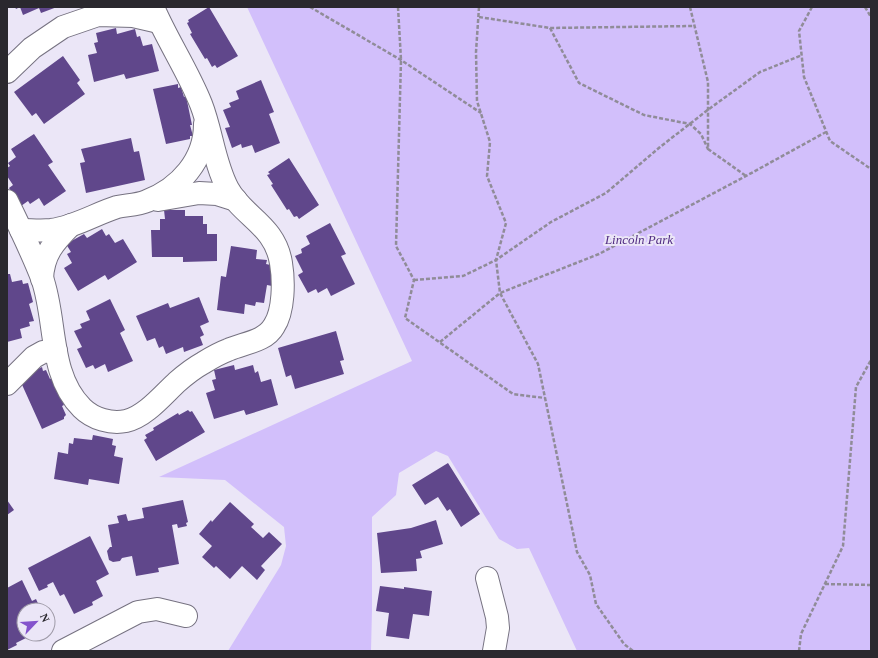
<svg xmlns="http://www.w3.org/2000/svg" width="878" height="658" font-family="'Times New Roman',serif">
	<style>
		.green { fill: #d2bffb }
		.building { fill: #60478b }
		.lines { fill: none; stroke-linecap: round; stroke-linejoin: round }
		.minor-casing { stroke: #767281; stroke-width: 24 }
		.path { stroke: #908c98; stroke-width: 2.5; stroke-dasharray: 4 2; stroke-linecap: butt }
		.minor { stroke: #fff; stroke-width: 22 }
		.labels { text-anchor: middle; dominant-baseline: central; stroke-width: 4; stroke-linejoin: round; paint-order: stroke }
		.park-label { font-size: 13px; font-style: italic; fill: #512c83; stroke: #ebe6f7 }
	</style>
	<rect width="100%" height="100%" fill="#ebe6f7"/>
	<path class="green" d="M247,7H871V651H577L529,548L517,549L499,539L448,456L436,451L399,473L396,495L372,517V610L371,651H228L281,565L286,546L284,527L225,480L159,477L412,361Z"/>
	<g class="building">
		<path d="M15,7H57L41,13L39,8L23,15L20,7L16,9Z"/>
		<path d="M209,7L238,56L217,68L215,65L212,67L207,58L205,59L190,34L192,33L187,23L189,22L188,20Z"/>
		<path d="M116,28L117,34L135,29L137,37L140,36L143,46L152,44L159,71L126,79L124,74L94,82L88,55L97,53L94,43L98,42L96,33Z"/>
		<path d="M63,56L80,80L77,83L85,94L44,124L36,113L32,116L14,92Z"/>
		<path d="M261,80L274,112L269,114L280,143L255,153L252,145L242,148L241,144L232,148L225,128L230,127L223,110L231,107L229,103L239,99L236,91Z"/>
		<path d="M178,84V88L181,87L184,97L186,96L192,125H190L193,136H190V139L166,144L153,89Z"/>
		<path d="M34,134L53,162L48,165L66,191L44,206L39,198L30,204L28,201L21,206L9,188L13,185L7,176V168L10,166L8,163L16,157L11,149Z"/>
		<path d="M131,138L134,152L139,151L145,180L86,193L80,163L85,162L81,149Z"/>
		<path d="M289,158L319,205L299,219L297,216L294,217L289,209L287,210L271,185L273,184L267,175L270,174L268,172Z"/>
		<path d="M164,210H185V216H203V224H207V234H217V261L183,262V257H152L151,230H160V219H165Z"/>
		<path d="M330,223L346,254L341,256L355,284L331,296L327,288L318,293L316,289L308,293L298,275L303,272L295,256L302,253L301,249L310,244L306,236Z"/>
		<path d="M102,229L106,236L109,234L115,243L123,239L137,262L108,280L105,275L78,291L64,268L72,263L67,254L71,252L66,244L84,234L87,238Z"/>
		<path d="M231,246L257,250L256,259L267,260L266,264L275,266L272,286L267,285L264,303L256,302L255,306L245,304L244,314L217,310L221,276L226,277Z"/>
		<path d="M7,274H10L12,282L22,280L23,284L28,283L33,302L29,304L34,321L29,322L30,326L20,329L22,338L7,342Z"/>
		<path d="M199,297L209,322L200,326L204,335L200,337L203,345L184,352L183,347L166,354L163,346L159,348L155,338L147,341L136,316L168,303L170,308Z"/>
		<path d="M110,299L125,330L120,333L133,361L108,372L105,364L95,369L93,365L86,368L77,349L82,347L74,331L82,328L80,324L90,320L86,311Z"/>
		<path d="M336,331L344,360L340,361L344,374L295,389L291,375L286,377L278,348Z"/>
		<path d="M234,365L235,370L253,365L255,373L258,371L261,382L271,379L278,405L246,415L244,410L214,419L206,393L215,390L212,380L216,379L214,370Z"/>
		<path d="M42,367L43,371L46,370L50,379L52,378L64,405L62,406L66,415L64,417V419L42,429L19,378Z"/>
		<path d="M188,410L190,412L192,411L205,432L156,461L144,440L147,438L145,435L154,430L153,428L178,413L179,415Z"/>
		<path d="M93,435L113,439L112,445L116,446L114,456L123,458L119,484L89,479L88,485L54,479L58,452L68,454L69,443L73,444L74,438L92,440Z"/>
		<path d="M448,463L480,514L461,527L450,509L447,511L438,497L425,505L412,485Z"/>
		<path d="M7,500L14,510L7,515Z"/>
		<path d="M183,500L188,522L186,523L187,526L178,528L177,524L172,525L179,564L158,568L159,572L136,576L132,556L122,558L120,561L113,562L109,560L107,551L110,547H112L108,525L119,523L117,516L126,514L128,521L144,518L142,508Z"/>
		<path d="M230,502L254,524L251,527L263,538L269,532L282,544L261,566L265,570L257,580L242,566L230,579L216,566L214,568L202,557L212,546L199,534L211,520L212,522Z"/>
		<path d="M436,520L443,544L420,551L422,558L416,559L417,571L381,573L377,533L411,528Z"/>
		<path d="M90,536L109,574L96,581L103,596L92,602L93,605L74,614L64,594L60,596L53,582L47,585L48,587L39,591L28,568Z"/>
		<path d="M22,580L32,601L36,599L41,610H24V618L20,620L24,628V634H27L28,637L16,643L17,645L7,650V588Z"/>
		<path d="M380,586L404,589V587L432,591L429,616L413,614L409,639L386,636L389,613L376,611Z"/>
	</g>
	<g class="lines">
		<g class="minor-casing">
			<g id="minor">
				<path d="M7,72L32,48L63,27L98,15L133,16L159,22"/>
				<path d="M158,200L199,193L217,194L236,200"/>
				<path d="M7,201C19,226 32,252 42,278C57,320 48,374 82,408C93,419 111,424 126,421C145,417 163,395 177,382C185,375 194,368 203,363C211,358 220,353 228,350C243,343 265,342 274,326C284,311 284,281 281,263C275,225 243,217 228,189C214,163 212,132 201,104C188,71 167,40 153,7"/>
				<path d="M21,230C31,230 41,231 51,230C75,227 95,214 117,207C127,205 138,205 147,201C180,188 205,160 205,124"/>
				<path d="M42,279C43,254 54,242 71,225"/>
				<path d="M7,384L34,357L43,352L56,351"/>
				<path d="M487,578L497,617L498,628L494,651"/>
				<path d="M63,651L138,612L157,609L186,616"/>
			</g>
		</g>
		<g class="path">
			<path d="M310,7L401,60L481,113"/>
			<path d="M398,7L401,60L396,246L414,280L405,318L513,394L545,398"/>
			<path d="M479,7L476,52L477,101L490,142L487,176L506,223L496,260L500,293L538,364L577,552L590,575L596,604L624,644L633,651"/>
			<path d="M690,7L708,82V149L746,176"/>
			<path d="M812,7L799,31L804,77L830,141L871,169"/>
			<path d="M865,7L871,17"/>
			<path d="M479,17L550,28L694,26"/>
			<path d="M550,28L579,83L644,115L690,124L701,134L708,149"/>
			<path d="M414,280L463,276L496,260L551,222L606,193L660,147L709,109L760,72L802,55"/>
			<path d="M440,342L500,293L599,254L746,176L826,132"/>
			<path d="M825,584L871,585"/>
			<path d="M799,651L801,634L843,546L856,387L871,360"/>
		</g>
		<use href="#minor" class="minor"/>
	</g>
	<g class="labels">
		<g class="park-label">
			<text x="639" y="239">Lincoln Park</text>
		</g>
	</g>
	<rect width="878" height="658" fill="none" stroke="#2a282e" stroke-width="16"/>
	<g transform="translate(36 622) rotate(65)"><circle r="19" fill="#ebe6f7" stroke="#9e9aa7"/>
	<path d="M0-3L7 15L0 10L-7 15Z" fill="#8453cc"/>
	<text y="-6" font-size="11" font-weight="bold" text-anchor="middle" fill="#2a282e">N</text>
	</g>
</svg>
